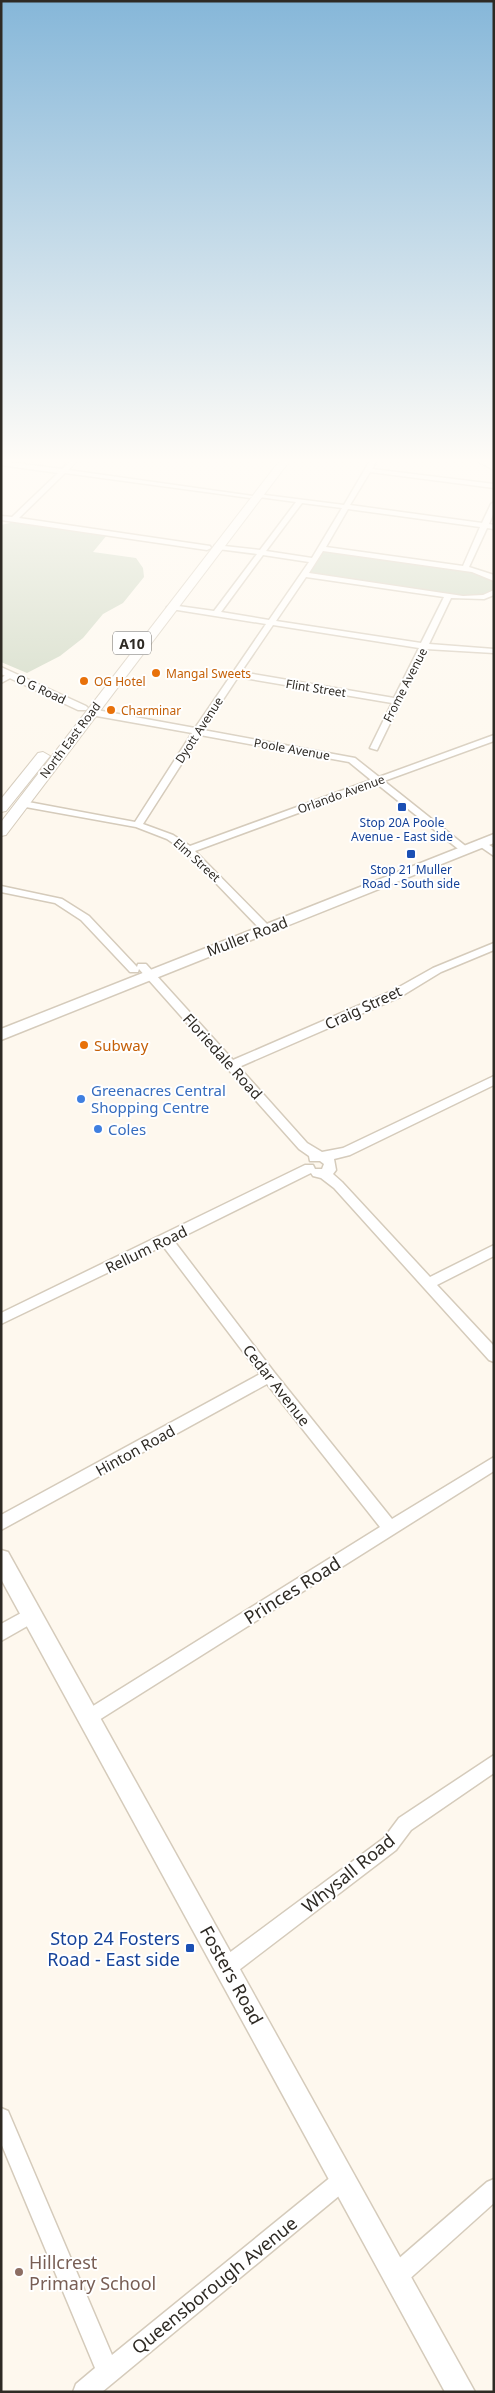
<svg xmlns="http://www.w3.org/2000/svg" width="495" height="2393" font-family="'Noto Sans',sans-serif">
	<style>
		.green { fill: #ccd6c0 }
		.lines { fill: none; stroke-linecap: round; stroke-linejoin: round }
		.minor-casing { stroke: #d5cbbb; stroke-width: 3 }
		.major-casing { stroke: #d5cbbb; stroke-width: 3 }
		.highway-casing { stroke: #d5cbbb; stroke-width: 2 }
		.minor { fill: #fff; fill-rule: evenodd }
		.major { fill: #fff; fill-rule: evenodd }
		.highway { fill: #fff; fill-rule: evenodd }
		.food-dot { fill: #e8710a; stroke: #fff; stroke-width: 2 }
		.transit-dot { fill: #1a4fb4; stroke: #fff; stroke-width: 2 }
		.shop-dot { fill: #3f7fe0; stroke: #fff; stroke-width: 2 }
		.education-dot { fill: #8d6e63; stroke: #fff; stroke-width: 2 }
		.labels { text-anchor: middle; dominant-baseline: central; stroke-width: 4; stroke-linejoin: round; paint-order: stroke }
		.far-food-label { font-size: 12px; fill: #c56008; stroke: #fff; text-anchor: start }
		.far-street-label { font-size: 12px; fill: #2e2a24; stroke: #fff }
		.far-transit-label { font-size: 12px; fill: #164399; stroke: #fff }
		.shield { fill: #fff; stroke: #6d6a66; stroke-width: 1 }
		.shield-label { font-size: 14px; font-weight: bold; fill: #2e2a24 }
		.street-label { font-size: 15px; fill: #2e2a24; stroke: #fff }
		.food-label { font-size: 15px; fill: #c56008; stroke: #fff; text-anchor: start }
		.shop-label { font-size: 15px; fill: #366cbe; stroke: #fff; text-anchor: start }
		.near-street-label { font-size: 18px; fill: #2e2a24; stroke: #fff }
		.near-transit-label { font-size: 18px; fill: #164399; stroke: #fff; text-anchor: end }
		.near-education-label { font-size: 18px; fill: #785e54; stroke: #fff; text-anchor: start }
	</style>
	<rect width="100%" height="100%" fill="#fef8ee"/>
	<g class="green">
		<path d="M14,522L107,535L93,552L136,558L143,568L144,577L123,603L103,614L83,638L60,656L27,673L1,662V525Z"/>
		<path d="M322,548L476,571C488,575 494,577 494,591L486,596L463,598L304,574Z"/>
	</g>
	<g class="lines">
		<g class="minor-casing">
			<g id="minor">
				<path d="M72,459H79L68,470L253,496L250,498L65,473L19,518L210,546L211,548L207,550L1,520V516L12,517L58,473L1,465V461L62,469Z"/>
				<path d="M371,459H378L372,469L494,484V488L370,472L350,505L482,523L491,504L494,502V512L489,524L494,525V529L487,528L469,567L494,575V581L472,572L323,551L309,573L463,596L483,595L494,590V595L484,599L451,598L429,644L494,649V653L426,649L377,750L370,748L392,703L238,677L203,730L355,758L379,777L494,735V741L384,781L468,848V852H462L377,784L195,851L270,927L271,929L266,932L262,931L186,852L167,839L136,827L20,806V802L23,801L135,822L192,733L91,715L87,712L91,709L195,728L266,624L171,609L167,607L171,605L214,611L257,554L218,549L214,547L215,545L260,550L296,502L259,497L256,495L257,494L344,505ZM302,503L342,508L312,558L266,551ZM348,509L480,527L463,566L326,547ZM263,555L309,562L269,620L221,612ZM306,577L444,597L421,643L276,621ZM273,625L419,648L394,698L241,672ZM200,735L349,762L371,780L190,846L173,835L143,824Z"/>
				<path d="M474,459H483L494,465V470Z"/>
				<path d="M9,673L16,675L1,683V678Z"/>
				<path d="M481,840L494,848V856L478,845V841Z"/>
				<path d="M1,886L62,899L89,916L137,967L138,964H146L233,1060L392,991L433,968L494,943V950L441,972L400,997L239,1067L307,1143L322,1152L343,1148L494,1076V1085L350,1155L334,1159L336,1170L333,1174L342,1182L430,1277L494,1245V1256L437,1285L494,1346V1362L489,1360L334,1188L321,1178L313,1176L311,1173L174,1241L274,1372L392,1519L494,1457V1471L91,1725L85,1723L83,1717L85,1711L380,1527L267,1384L1,1530V1515L260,1374L163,1246L1,1324V1313L305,1165H313L315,1169H322L324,1164L320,1161H310L309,1156L299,1149L139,969L138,972H130L81,920L55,903L1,892Z"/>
				<path d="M32,1607L38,1610L40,1615L38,1620L1,1641V1624Z"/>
				<path d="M494,1755V1773L411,1830L396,1850L235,1973L228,1975L221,1973L219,1966L221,1959L384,1838L399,1818Z"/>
				<path d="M1,2108L8,2111L112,2355L337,2172L344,2169L351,2172L354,2179L351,2186L102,2392H73L76,2384L95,2368L1,2143Z"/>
				<path d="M494,2179V2203L405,2283L397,2286L389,2283L386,2275L389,2267L487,2182Z"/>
			</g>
		</g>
		<g class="major-casing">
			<g id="major">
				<path d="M1,667L86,706L88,708L86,710H78L1,674Z"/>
				<path d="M494,834V843L1,1040V1029Z"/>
				<path d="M1,1550L8,1552L475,2392H445L1,1579Z"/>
			</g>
		</g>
		<g class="highway-casing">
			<g id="highway">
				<path d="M281,459H291L6,835L1,836V822Z"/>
				<path d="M43,752L50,756L6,811L1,812V799L38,753Z"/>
			</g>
		</g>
		<use href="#minor" class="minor"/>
		<use href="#major" class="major"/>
		<use href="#highway" class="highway"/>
	</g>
	<linearGradient id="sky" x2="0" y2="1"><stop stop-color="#86b7d9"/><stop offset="0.58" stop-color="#fffcf7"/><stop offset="1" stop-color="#fffcf7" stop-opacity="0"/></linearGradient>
	<rect width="495" height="794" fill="url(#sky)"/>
	<g class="food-dot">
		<circle cx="156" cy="673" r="5"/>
		<circle cx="84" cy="681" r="5"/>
		<circle cx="111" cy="710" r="5"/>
		<circle cx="84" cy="1045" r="5"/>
	</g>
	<g class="transit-dot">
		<rect x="397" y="802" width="10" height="10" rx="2.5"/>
		<rect x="406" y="849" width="10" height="10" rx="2.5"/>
		<rect x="185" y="1943" width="10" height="10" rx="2.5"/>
	</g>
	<g class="shop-dot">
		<circle cx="81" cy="1099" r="5"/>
		<circle cx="98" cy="1129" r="5"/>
	</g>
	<circle class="education-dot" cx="19" cy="2272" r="5"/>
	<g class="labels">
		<g class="far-food-label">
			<text x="166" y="673">Mangal Sweets</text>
			<text x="94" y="681">OG Hotel</text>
			<text x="121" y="710">Charminar</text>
		</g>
		<g class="far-street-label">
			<text transform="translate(405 685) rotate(-63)">Frome Avenue</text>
			<text transform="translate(316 688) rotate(9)">Flint Street</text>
			<text transform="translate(41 689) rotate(25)">O G Road</text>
			<text transform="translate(199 730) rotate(-57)">Dyott Avenue</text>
			<text transform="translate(70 740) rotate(-53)">North East Road</text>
			<text transform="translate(292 749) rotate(10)">Poole Avenue</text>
			<text transform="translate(341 794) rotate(-20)">Orlando Avenue</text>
			<text transform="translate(197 860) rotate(42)">Elm Street</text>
		</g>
		<g class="far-transit-label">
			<text x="402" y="822">Stop 20A Poole<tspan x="402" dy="14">Avenue - East side</tspan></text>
			<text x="411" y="869">Stop 21 Muller<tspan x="411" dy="14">Road - South side</tspan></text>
		</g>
		<rect class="shield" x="113" y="631.5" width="38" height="23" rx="4"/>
		<g class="shield-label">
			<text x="132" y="643">A10</text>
		</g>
		<g class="street-label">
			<text transform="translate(247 936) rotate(-21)">Muller Road</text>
			<text transform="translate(363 1007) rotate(-25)">Craig Street</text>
			<text transform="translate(223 1056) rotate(48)">Floriedale Road</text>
			<text transform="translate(146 1249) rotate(-26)">Rellum Road</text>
			<text transform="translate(277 1385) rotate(52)">Cedar Avenue</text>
			<text transform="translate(135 1450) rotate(-29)">Hinton Road</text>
		</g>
		<g class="food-label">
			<text x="94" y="1045">Subway</text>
		</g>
		<g class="shop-label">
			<text x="91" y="1090">Greenacres Central<tspan x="91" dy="17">Shopping Centre</tspan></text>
			<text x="108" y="1129">Coles</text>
		</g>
		<g class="near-street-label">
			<text transform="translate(292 1590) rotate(-32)">Princes Road</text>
			<text transform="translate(348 1873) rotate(-39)">Whysall Road</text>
			<text transform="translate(232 1975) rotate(61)">Fosters Road</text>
			<text transform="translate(214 2285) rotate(-39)">Queensborough Avenue</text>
		</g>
		<g class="near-transit-label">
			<text x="180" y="1938">Stop 24 Fosters<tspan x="180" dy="21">Road - East side</tspan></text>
		</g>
		<g class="near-education-label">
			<text x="29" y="2262">Hillcrest<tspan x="29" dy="21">Primary School</tspan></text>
		</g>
	</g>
	<rect width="495" height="2393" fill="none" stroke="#2e2a24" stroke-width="5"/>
</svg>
